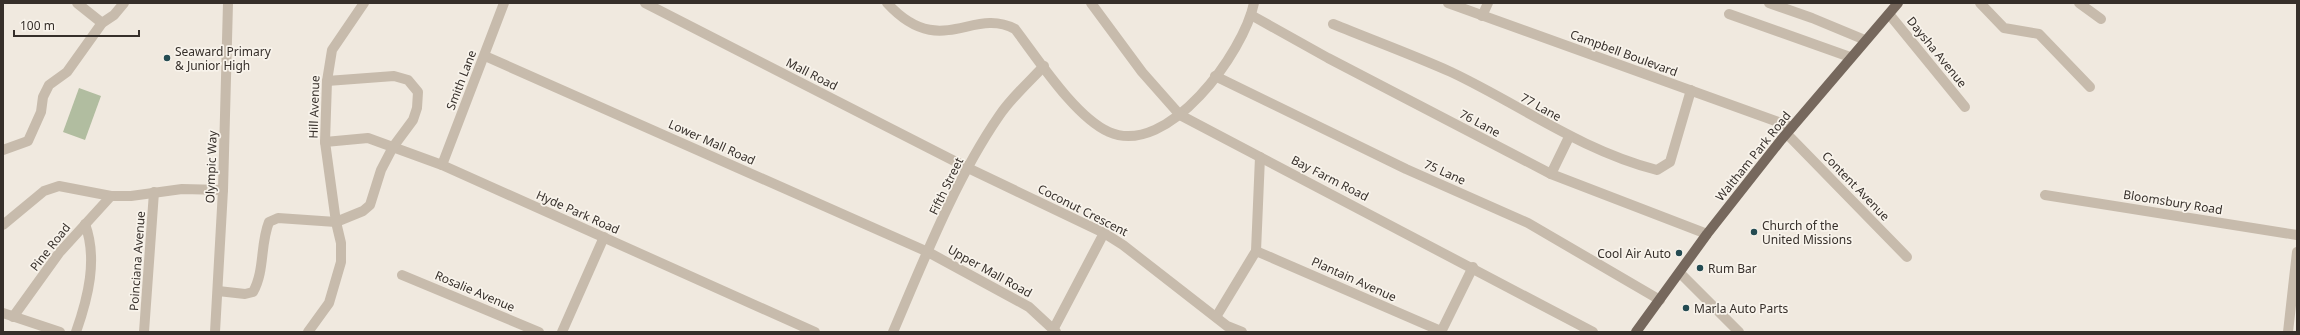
<svg xmlns="http://www.w3.org/2000/svg" width="2300" height="335" font-family="'Noto Sans',sans-serif">
	<style>
		.green { fill: #b1bda0 }
		.lines { fill: none; stroke-linecap: round; stroke-linejoin: round }
		.minor { stroke: #c7bbac; stroke-width: 10 }
		.major { stroke: #76685d; stroke-width: 10 }
		.poi-dot { fill: #244b52; stroke: #f8f3eb; stroke-width: 1.5 }
		.labels { text-anchor: middle; dominant-baseline: central; stroke-width: 3.5; stroke-linejoin: round; paint-order: stroke }
		.poi-label { font-size: 12px; fill: #362f2a; stroke: #f8f3eb; text-anchor: start }
		.street-label { font-size: 12px; fill: #362f2a; stroke: #f8f3eb }
	</style>
	<rect width="100%" height="100%" fill="#f0e9df"/>
	<path class="green" d="M79,88L101,96L85,140L63,132Z"/>
	<g class="lines">
		<g class="minor">
			<path d="M77,3L102,23"/>
			<path d="M645,3L968,168L1104,233L1123,245L1227,326L1242,332"/>
			<path d="M887,3C940,61 972,6 1015,29C1038,59 1075,117 1109,132C1168,158 1244,52 1254,3"/>
			<path d="M1091,3L1142,72L1180,115L1593,332"/>
			<path d="M1448,3L1792,127"/>
			<path d="M1769,3L1812,18L1865,40"/>
			<path d="M1980,3L2004,28L2039,34L2090,87"/>
			<path d="M2079,3L2101,19"/>
			<path d="M1729,14L1850,57"/>
			<path d="M1889,14L1965,107"/>
			<path d="M1251,15L1328,58L1551,174L1707,234"/>
			<path d="M1482,16L1488,3"/>
			<path d="M1333,24C1372,40 1413,55 1451,72C1521,105 1580,150 1657,170L1670,162L1691,90"/>
			<path d="M485,56L928,252L1029,307L1056,332"/>
			<path d="M1215,76L1406,169L1528,223L1660,300"/>
			<path d="M1787,134L1907,257"/>
			<path d="M325,142L368,138L442,165L815,332"/>
			<path d="M3,150L28,141L41,112L43,97L49,85L67,72L102,23L114,15L124,3"/>
			<path d="M442,165L504,3"/>
			<path d="M1551,174L1569,137"/>
			<path d="M2045,195L2297,235"/>
			<path d="M3,225L44,191L59,186L111,196H131L182,189L223,190"/>
			<path d="M1256,251L1441,331"/>
			<path d="M1680,273L1739,332"/>
			<path d="M402,275L539,332"/>
			<path d="M218,291L245,294L253,292C265,271 260,244 269,222L278,218L336,222L363,211L370,205L381,170L393,147L413,120L417,108L418,92L408,80L394,76L327,81"/>
			<path d="M3,313L60,332"/>
			<path d="M13,317L59,253L111,196"/>
			<path d="M1216,317L1256,251L1260,157"/>
			<path d="M1053,330L1104,233"/>
			<path d="M76,332C88,298 98,259 85,224"/>
			<path d="M144,332L154,192"/>
			<path d="M215,332L223,190L228,3"/>
			<path d="M308,332L329,303L341,262V243L336,222L325,142L327,81L332,50L364,3"/>
			<path d="M562,332L604,237"/>
			<path d="M893,332C923,262 956,178 999,116C1011,98 1029,82 1044,66"/>
			<path d="M1441,332L1473,267"/>
			<path d="M2288,332L2297,252"/>
		</g>
		<path class="major" d="M1636,332L1707,234L1781,140L1898,3"/>
	</g>
	<g class="poi-dot">
		<circle cx="167" cy="58" r="4"/>
		<circle cx="1754" cy="232" r="4"/>
		<circle cx="1679" cy="253" r="4"/>
		<circle cx="1700" cy="268" r="4"/>
		<circle cx="1686" cy="308" r="4"/>
	</g>
	<g class="labels">
		<g class="poi-label">
			<text x="175" y="51">Seaward Primary<tspan x="175" dy="14">&amp; Junior High</tspan></text>
			<text x="1762" y="225">Church of the<tspan x="1762" dy="14">United Missions</tspan></text>
			<text x="1671" y="253" text-anchor="end">Cool Air Auto</text>
			<text x="1708" y="268">Rum Bar</text>
			<text x="1694" y="308">Marla Auto Parts</text>
		</g>
		<g class="street-label">
			<text transform="translate(1937 52) rotate(51)">Daysha Avenue</text>
			<text transform="translate(1624 53) rotate(20)">Campbell Boulevard</text>
			<text transform="translate(812 74) rotate(27)">Mall Road</text>
			<text transform="translate(461 80) rotate(-69)">Smith Lane</text>
			<text transform="translate(314 107) rotate(-88)">Hill Avenue</text>
			<text transform="translate(1541 107) rotate(29)">77 Lane</text>
			<text transform="translate(1480 123) rotate(28)">76 Lane</text>
			<text transform="translate(712 142) rotate(24)">Lower Mall Road</text>
			<text transform="translate(1753 156) rotate(-51)">Waltham Park Road</text>
			<text transform="translate(211 167) rotate(-88)">Olympic Way</text>
			<text transform="translate(1445 172) rotate(24)">75 Lane</text>
			<text transform="translate(1330 178) rotate(27)">Bay Farm Road</text>
			<text transform="translate(946 186) rotate(-64)">Fifth Street</text>
			<text transform="translate(1856 186) rotate(46)">Content Avenue</text>
			<text transform="translate(2173 202) rotate(9)">Bloomsbury Road</text>
			<text transform="translate(1083 210) rotate(27)">Coconut Crescent</text>
			<text transform="translate(578 212) rotate(24)">Hyde Park Road</text>
			<text transform="translate(50 247) rotate(-52)">Pine Road</text>
			<text transform="translate(137 261) rotate(-86)">Poinciana Avenue</text>
			<text transform="translate(990 271) rotate(29)">Upper Mall Road</text>
			<text transform="translate(1354 279) rotate(24)">Plantain Avenue</text>
			<text transform="translate(475 291) rotate(23)">Rosalie Avenue</text>
		</g>
	</g>
	<rect width="2300" height="335" fill="none" stroke="#362f2a" stroke-width="8"/>
	<path d="M14 30v6h125v-6" fill="none" stroke="#362f2a" stroke-width="2"/>
	<text x="20" y="30" font-size="12" fill="#362f2a" stroke="#f8f3eb" stroke-width="3" paint-order="stroke">100 m</text>
</svg>
